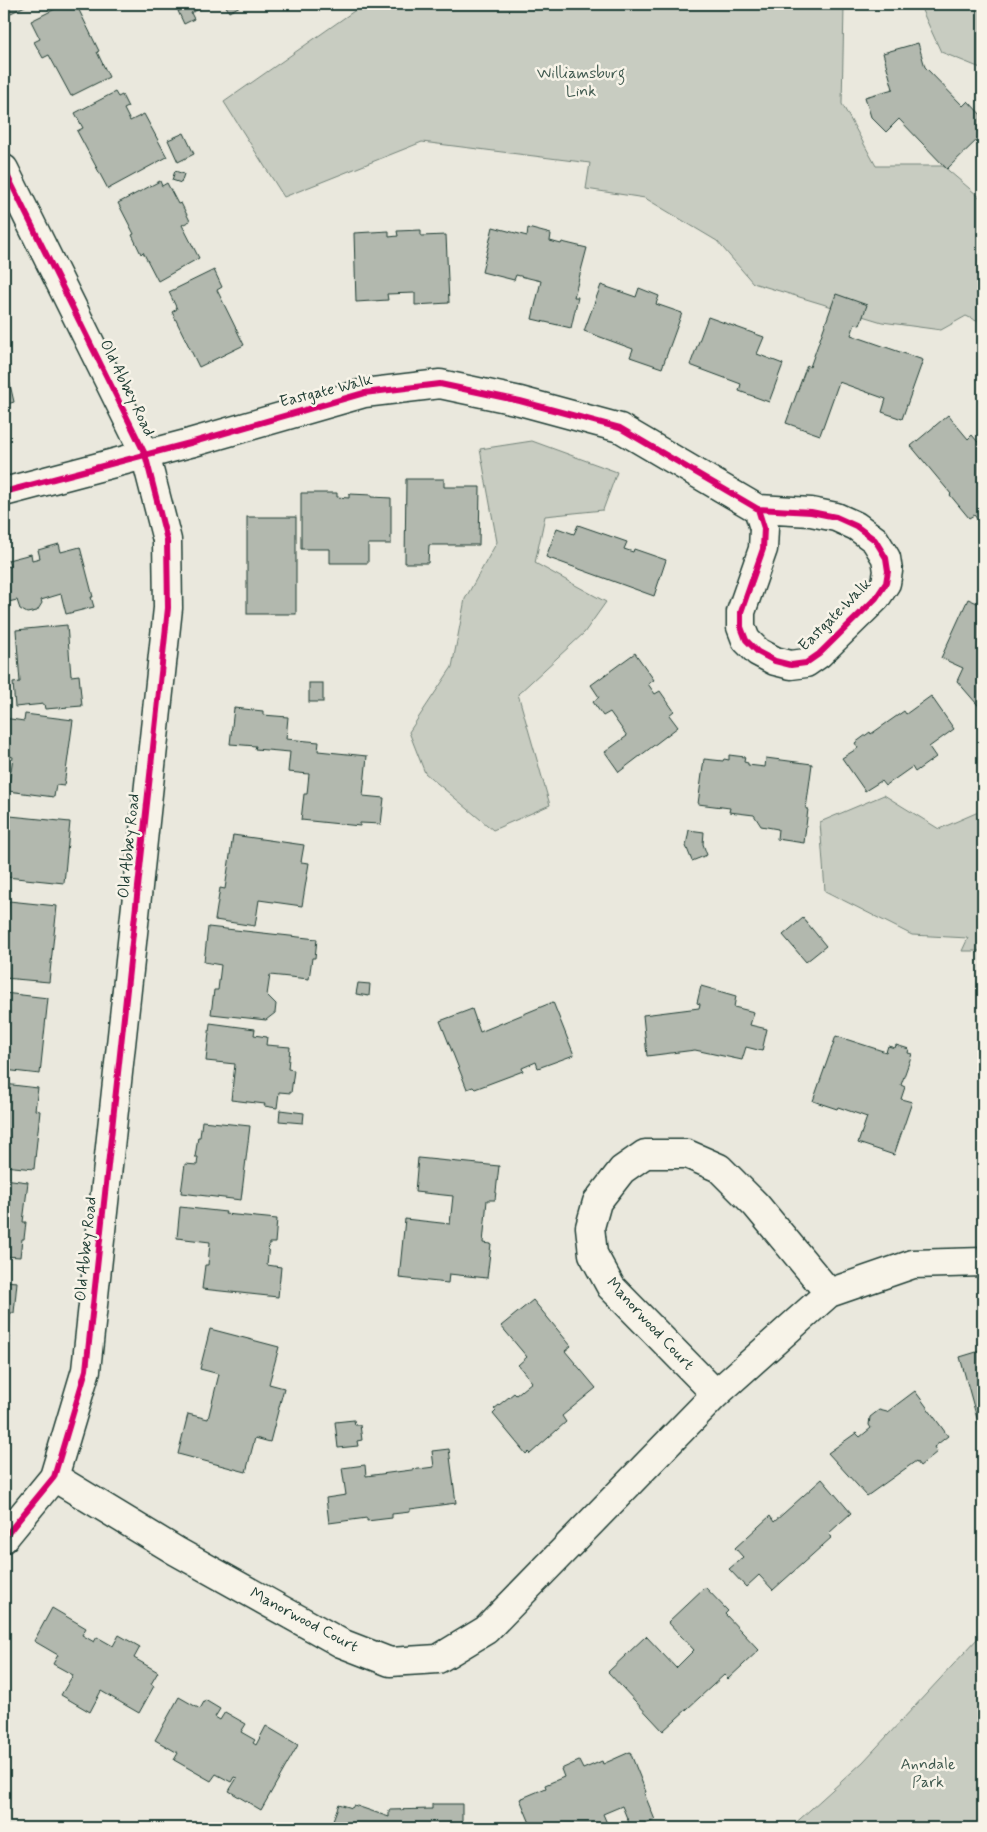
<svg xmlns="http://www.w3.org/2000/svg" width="987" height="1832" font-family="Mynerve,sans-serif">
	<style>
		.green { fill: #c8ccc1; stroke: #74847a }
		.building { fill: #b2b8ae; stroke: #1f3d34 }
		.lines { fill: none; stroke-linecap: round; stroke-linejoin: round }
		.street-casing { stroke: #1f3d34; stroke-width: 31 }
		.street { stroke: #f7f3e8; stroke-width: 28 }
		.cycleway-casing { stroke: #f7f3e8; stroke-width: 9 }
		.cycleway { stroke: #d6006c; stroke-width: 6 }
		.labels { text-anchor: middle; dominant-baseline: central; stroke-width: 5; stroke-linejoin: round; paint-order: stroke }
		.park-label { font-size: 16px; fill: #415a50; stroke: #f7f3e8 }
		.street-label { font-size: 16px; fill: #1f3d34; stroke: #f7f3e8 }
	</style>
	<rect width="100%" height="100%" fill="#eae8dd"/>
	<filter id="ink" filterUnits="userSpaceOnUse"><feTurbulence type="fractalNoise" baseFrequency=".02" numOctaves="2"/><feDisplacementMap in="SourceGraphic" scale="10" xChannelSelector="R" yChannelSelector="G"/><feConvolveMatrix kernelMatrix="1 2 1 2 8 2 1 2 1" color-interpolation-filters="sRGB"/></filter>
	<g filter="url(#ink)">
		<g class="green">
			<path d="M364,4H840L844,7L842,104L876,166H943L983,200V324L966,316L941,330L882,322L753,283L717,241L645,198L586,189L590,163L422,142L284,197L224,102Z"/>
			<path d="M919,4H983V69L941,52Z"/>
			<path d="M532,441L617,472L603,510L545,516L535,563L606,602L584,633L518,694L550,805L493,830L425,773L409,732L452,667L465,599L497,542L480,449Z"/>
			<path d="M884,795L939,829L983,810V951H962L968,938L912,935L825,891L820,822Z"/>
			<path d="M983,1636V1828H790L863,1762L978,1638Z"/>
		</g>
		<g class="building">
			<path d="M4,4H29L9,14Z"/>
			<path d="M65,4H76L99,51L97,52L109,77L71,96L49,55L43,58L34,42L40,39L31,21Z"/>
			<path d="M184,4H209L191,13L194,19L184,24L178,11L186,8Z"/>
			<path d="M225,4H244L229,12Z"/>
			<path d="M918,43L925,67L963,106L968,101L983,117V136H981L947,169L899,119L886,132L871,117L865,97L893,89L883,53Z"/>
			<path d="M115,92L118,97L122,95L128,107L124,109L130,121L144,114L167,157L108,189L77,131L83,128L75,113Z"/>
			<path d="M184,133L194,154L178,162L168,140Z"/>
			<path d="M175,171L184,174L181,183L172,180Z"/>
			<path d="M160,181L162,186L167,183L178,204L181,203L190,221L182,225L199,258L158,281L143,252L141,254L132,235L134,234L118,203Z"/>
			<path d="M493,227L527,236L528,228L551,234L550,241L561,244L562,242L587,248L574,297H578L571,328L532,319L541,281L516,275L514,280L482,272Z"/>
			<path d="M421,230V236L446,235L449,303L415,305V293L387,294L388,300L356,302L354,233L389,231V237L398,236L397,231Z"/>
			<path d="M214,270L222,287L217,290L244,345L199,367L172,312L177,309L169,292Z"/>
			<path d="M601,285L636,297L639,288L659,296L656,304L682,313L662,368L630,357L633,349L584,331Z"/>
			<path d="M836,294L867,305L860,325L855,324L851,335L923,360L902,419L882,412L886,399L839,382L820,435L786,423L807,365L810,367Z"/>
			<path d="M708,317L764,337L757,354L783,364L769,402L739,391L741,384L690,365Z"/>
			<path d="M4,367H6L14,402L4,405Z"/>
			<path d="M948,415L968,439L972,435L983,448V526L974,515L969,518L950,495L951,494L911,446Z"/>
			<path d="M406,479H444V487H480L479,545H429L428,563H405Z"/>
			<path d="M301,493H337V497L349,498V494L372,495V497L391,498V544H368V563H330V549H301Z"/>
			<rect x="247" y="517" width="49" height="97"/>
			<path d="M578,525L627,542L624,549L633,552L634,549L666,560L654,596L546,557L557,528L574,534Z"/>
			<path d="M59,544L61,552L80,547L93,597H91L94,607L66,614L61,594L41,600L42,603L37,611L27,613L20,609L17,600L4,603V567L10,566L8,560L31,554L32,560L40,558L38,550Z"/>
			<path d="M977,557H983V592H980Z"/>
			<path d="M968,599L982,605L983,602V711L957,681L963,668L941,658Z"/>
			<path d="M67,625L71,676L79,675L82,706L45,709L44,704L15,707L13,683L20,682L16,630Z"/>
			<path d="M635,653L654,680L648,684L655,694L660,691L674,711L669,715L678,727L619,772L605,752L627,736L610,712L603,716L593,702L599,697L591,685Z"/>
			<rect x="309" y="683" width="14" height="19"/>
			<path d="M931,696L954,729L929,747L936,757L915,772L912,767L885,786L881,781L865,791L842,758L858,748L855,743L870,732L871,734L904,711L906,714Z"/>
			<path d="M234,708L263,711V715L288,717L286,739L319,742L318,751L367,756L363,796L384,798L381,824L360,823V826L301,820L304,794H307L309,774L288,772L290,752L255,749L256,746L230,744Z"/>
			<path d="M25,714L73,720L64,786L56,785L54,797L8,791L13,757L4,755L5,741H4V718L24,721Z"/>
			<path d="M729,755L745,757L744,762L748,763V765L765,767L766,758L812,764L806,809H808L804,843L777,839L778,829L761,826L754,815L729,812L730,808L698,804L704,759L723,761L724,759L729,760Z"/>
			<path d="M10,816L70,822L64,883L6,877L7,863L4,862V839H7Z"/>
			<path d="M689,830L704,832L703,844L707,855L692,861L686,846Z"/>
			<path d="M233,835L304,845L301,862L309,863L302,906L259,900L255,926L215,920L220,888L225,889Z"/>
			<path d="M9,901L57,906L49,982L4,978V954Z"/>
			<path d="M803,918L826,946L806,962L783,935Z"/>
			<path d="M208,927L317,939L315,958H312L309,979L270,975L267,995L276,1004L275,1013L266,1020L211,1014L214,990H218L221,965L204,962Z"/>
			<path d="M358,983L370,984L369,996L356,994Z"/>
			<path d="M701,986L736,996L734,1007L754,1012L750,1025L767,1029L762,1051L746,1047L742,1060L695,1050L647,1056L643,1015L699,1008L700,1004L697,1003Z"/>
			<path d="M4,993L48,998L40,1074L4,1070Z"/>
			<path d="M553,1002L574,1055L538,1068L536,1062L522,1068L523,1071L475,1089L473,1087L467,1089L440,1021L472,1009L480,1032Z"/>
			<path d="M210,1023L255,1029L254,1035L267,1037L266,1045L290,1047L288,1069L294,1070L291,1093L279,1092L277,1108L264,1106L265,1104L231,1100L235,1064L206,1061Z"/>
			<path d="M836,1036L886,1052L888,1046L895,1048L896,1045L909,1049L908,1053L912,1054L901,1085L905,1087L901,1099L912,1102L894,1155L858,1143L867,1117L838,1107L837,1109L813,1101Z"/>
			<path d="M4,1084L38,1088L35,1110L40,1111L34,1169L4,1166Z"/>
			<path d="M280,1110L304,1113L303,1123L279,1121Z"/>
			<path d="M202,1121L250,1126L241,1200L181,1193L185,1164L197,1165L198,1157H195L198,1137H200Z"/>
			<path d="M418,1158L499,1166L495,1200H487L483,1243L491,1244L487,1278L449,1274L448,1283L399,1278L405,1219L450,1224L453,1196L415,1192Z"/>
			<path d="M4,1179L28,1182L23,1222H26L24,1239H22L20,1257L4,1256Z"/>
			<path d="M180,1207L226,1212L225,1214L277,1219L275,1243H269L267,1265L281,1267L278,1297L202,1289L205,1265H208L210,1242L177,1238Z"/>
			<path d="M4,1281L17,1282L14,1313H10L9,1341H4Z"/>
			<path d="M533,1300L571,1346L565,1351L596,1388L562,1416L566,1422L530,1454L528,1452L526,1454L493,1414L496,1411L494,1409L514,1393L516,1395L532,1382L518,1365L527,1357L501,1326Z"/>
			<path d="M210,1329L279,1347L269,1384L284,1388L270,1442L255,1438L246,1472L178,1454L188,1414L208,1419L219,1374L200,1369Z"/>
			<path d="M983,1350V1440L960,1357Z"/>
			<path d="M915,1391L948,1436L934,1447L937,1452L920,1466L916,1461L867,1496L828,1453L856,1433L860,1437L871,1428L869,1425L870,1417L879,1410L887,1412Z"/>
			<path d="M354,1420L355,1425H360L362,1440L357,1441L358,1446L338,1448L335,1422Z"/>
			<path d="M449,1449L456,1503L410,1509V1512L392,1514V1518L367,1521V1518L329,1523L326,1498L346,1495L342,1468L365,1465L366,1476L434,1467L432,1451Z"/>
			<path d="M822,1479L851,1513L828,1534L832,1537L773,1590L759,1575L746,1587L729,1569L743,1557L735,1548L770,1516L774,1522Z"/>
			<path d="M705,1587L728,1611L725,1614L759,1650L728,1679L724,1675L663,1731L608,1672L646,1636L676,1668L694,1650L668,1622Z"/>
			<path d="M52,1608L86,1628L82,1635L94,1642L97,1637L113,1646L119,1635L140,1647L134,1658L158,1672L151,1684L154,1686L139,1713L101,1691L90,1712L61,1695L73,1675L53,1664L58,1655L34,1641Z"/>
			<path d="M179,1697L200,1709L205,1700L220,1709L215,1717L220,1720L225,1712L246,1724L241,1732L255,1740L253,1743L256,1745L266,1726L298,1745L261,1810L229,1791L237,1778L234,1777L231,1782L216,1774L211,1781L174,1760L178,1753L155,1740Z"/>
			<path d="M630,1752L646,1792L644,1793L655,1820L636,1828H631L622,1806L603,1814L609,1828H532L520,1799L546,1788L545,1785L564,1777L561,1769L579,1761L583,1769L602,1761L603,1764Z"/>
			<path d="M339,1804L352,1808L354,1805L389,1817V1810L432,1809V1804H462V1828H330Z"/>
		</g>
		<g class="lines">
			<g class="street-casing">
				<g id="street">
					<path d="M4,169L145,454L167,540L168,608L86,1370L54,1477L4,1538"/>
					<path d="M4,492L190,443L364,393L440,384L520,401L620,428L758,509L811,512L836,517L856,526L875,540L886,558L888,571L886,583L876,598L819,654L806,663L791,665L775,661L758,652L746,640L741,627V612L763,549L764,528L758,509"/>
					<path d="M716,1394L611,1287L593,1254L590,1227L597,1202L622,1170L645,1154H687L719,1168L756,1205L829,1293"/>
					<path d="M54,1477L176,1551L341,1643L390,1662L438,1659L486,1630L716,1394L829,1293L913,1264L983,1262"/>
				</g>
			</g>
			<use href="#street" class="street"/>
			<g class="cycleway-casing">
				<g id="cycleway">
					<path d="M4,169L145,454L167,540L168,608L86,1370L54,1477L4,1538"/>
					<path d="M4,492L190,443L364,393L440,384L520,401L620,428L758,509L811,512L836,517L856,526L875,540L886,558L888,571L886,583L876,598L819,654L806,663L791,665L775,661L758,652L746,640L741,627V612L763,549L764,528L758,509"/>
				</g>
			</g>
			<use href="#cycleway" class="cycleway"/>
		</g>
	</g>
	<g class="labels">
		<g class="park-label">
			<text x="581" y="73">Williamsburg<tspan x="581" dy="18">Link</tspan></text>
			<text x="928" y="1764">Anndale<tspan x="928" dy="18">Park</tspan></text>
		</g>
		<g class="street-label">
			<text transform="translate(127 388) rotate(64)">Old Abbey Road</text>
			<text transform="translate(326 391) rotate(-14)">Eastgate Walk</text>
			<text transform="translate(835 615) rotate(-45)">Eastgate Walk</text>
			<text transform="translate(129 846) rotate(-84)">Old Abbey Road</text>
			<text transform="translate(86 1249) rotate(-84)">Old Abbey Road</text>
			<text transform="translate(650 1324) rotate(47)">Manorwood Court</text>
			<text transform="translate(304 1620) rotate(28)">Manorwood Court</text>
		</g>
	</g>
	<rect width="987" height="1832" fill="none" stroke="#f7f3e8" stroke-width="20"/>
	<rect x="10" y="10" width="967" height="1812" fill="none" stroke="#1f3d34" stroke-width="2" filter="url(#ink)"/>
</svg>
